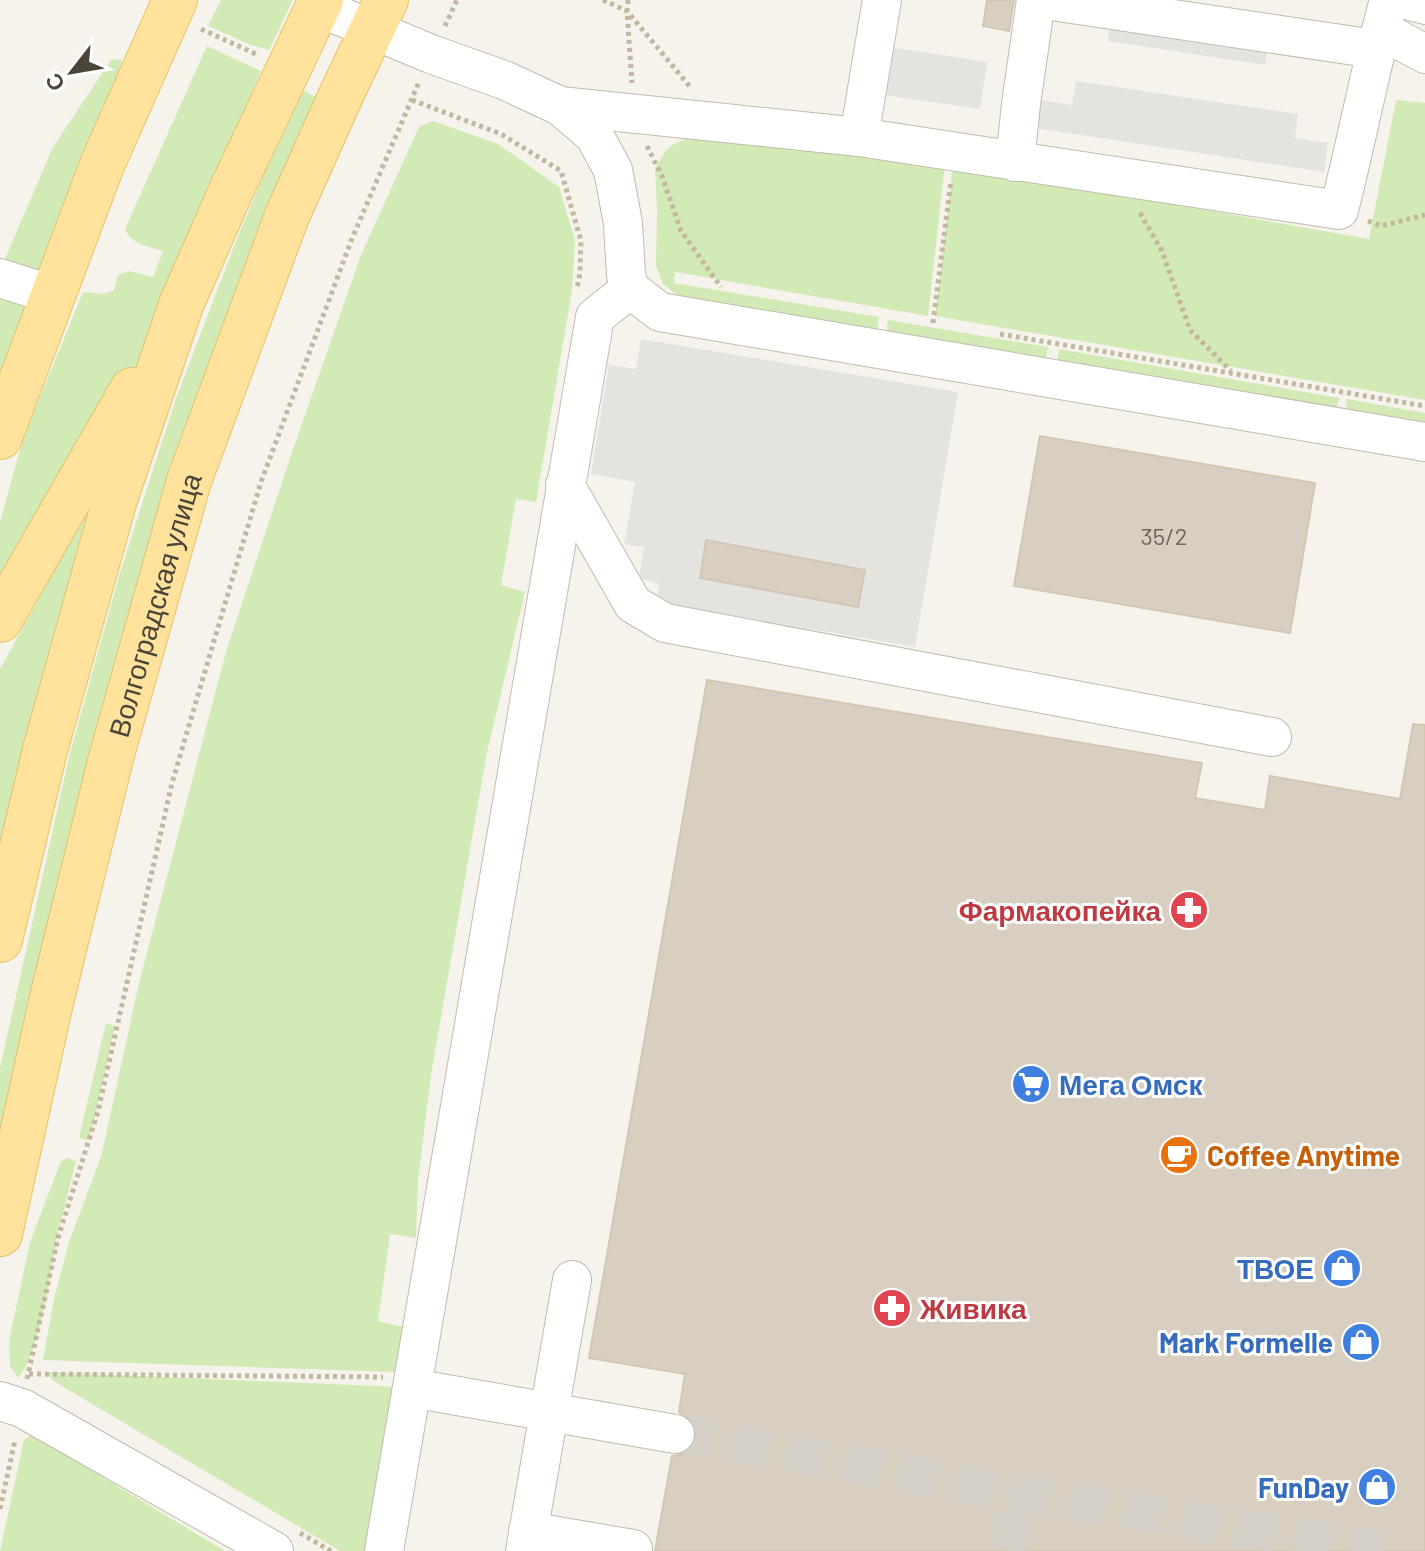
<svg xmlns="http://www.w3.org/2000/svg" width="1425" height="1551" font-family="Barlow,sans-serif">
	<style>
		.green { fill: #d2eab5 }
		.parking { fill: #e5e3e0 }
		.building { fill: #d8cfc1; stroke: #d3c7b4; stroke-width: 2 }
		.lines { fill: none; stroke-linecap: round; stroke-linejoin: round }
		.minor-tunnel { stroke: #d4d0c8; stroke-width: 38; stroke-dasharray: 38 19; stroke-linecap: butt }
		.minor-casing { stroke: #c2bbae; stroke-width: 40 }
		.major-casing { stroke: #e6c16a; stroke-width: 46 }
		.path { stroke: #c4b79f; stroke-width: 5; stroke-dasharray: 4 4; stroke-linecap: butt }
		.minor { stroke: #fff; stroke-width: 38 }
		.major { stroke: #ffe39c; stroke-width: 44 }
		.labels { text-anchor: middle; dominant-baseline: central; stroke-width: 6; stroke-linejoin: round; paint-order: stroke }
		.number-label { font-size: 24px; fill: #6e675b }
		.street-label { font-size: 28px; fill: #4b4439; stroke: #fff }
		.health-label { font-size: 28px; font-weight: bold; fill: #be3a42; stroke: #fff; text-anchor: end }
		.shop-label { font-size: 28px; font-weight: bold; fill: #366cbe; stroke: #fff; text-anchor: end }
		.food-label { font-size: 28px; font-weight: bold; fill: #c56008; stroke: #fff; text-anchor: start }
	</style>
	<rect width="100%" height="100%" fill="#f6f3ec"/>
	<g class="green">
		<path d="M221,0H293L269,50L251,45L208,26Z"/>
		<path d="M207,46L261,71L136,367L0,608V522L23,439L83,292L104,294L114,290L118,275L129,271L153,277L163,251C150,247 130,244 125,229Z"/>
		<path d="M122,59L103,141L50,273L1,268L53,147L111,60Z"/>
		<path d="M300,89L316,97L254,246L196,406L138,581L87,761L0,1149V1068L69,757L119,576L175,401L236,241Z"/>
		<path d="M1396,100L1425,103V400L935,316L953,165L1369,239Z"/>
		<path d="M433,121L498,144L559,187L575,240L572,290L536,502L516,499L501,585L525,592L487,752L431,1075L418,1181L416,1238L390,1234L378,1321L407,1328L396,1372L43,1360L54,1299L69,1242L101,1157L139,983L226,652L291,455L361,255L419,127Z"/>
		<path d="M701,132L945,164L928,316L675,272L674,283L879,317L877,334L681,298L663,284L656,266L657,211L655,168L666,150L674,144Z"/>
		<path d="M0,293L24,302L32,314L0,400Z"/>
		<path d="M888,320L1048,347L1045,362L886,335Z"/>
		<path d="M1059,349L1339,398L1336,412L1057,363Z"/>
		<path d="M1347,399L1425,413V428L1345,414Z"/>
		<path d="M93,501L0,847V669Z"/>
		<path d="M106,1023L115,1026L92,1131L86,1140L79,1138Z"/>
		<path d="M68,1158L76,1161C70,1184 65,1206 59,1228C52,1262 40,1355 18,1378L10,1366L9,1341L30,1242L61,1161Z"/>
		<path d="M45,1372L401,1387L368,1548L363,1551H340L55,1382Z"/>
		<path d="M30,1436L39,1439L225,1551H0L24,1440Z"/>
	</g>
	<g class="parking">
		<path d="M1111,18L1269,41L1265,65L1108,41Z"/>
		<path d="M883,46L987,62L980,109L876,94Z"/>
		<path d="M1076,81L1298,114L1295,138L1328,143L1324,172L1028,127L1032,99L1072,105Z"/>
		<path d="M641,339L958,392L915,647L656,602L659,584L639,578L644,547L624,544L635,482L591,474L609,365L636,369Z"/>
	</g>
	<g class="building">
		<path d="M987,0H1014L1009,31L983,26Z"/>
		<path d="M1040,436L1315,483L1290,633L1014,586Z"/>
		<path d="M706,540L865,570L858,607L700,578Z"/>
		<path d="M707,680L1202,763L1195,798L1265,810L1270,776L1400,799L1413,724L1425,725V1551H655L672,1456L683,1454L692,1447L696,1439L695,1426L688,1417L679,1412L685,1374L589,1358Z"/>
	</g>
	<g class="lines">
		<g class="minor-tunnel">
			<path d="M675,1434L1018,1492L1383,1551"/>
			<path d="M1008,1551L1018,1492"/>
		</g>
		<g class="minor-casing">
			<g id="minor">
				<path d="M1045,0L1375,49"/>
				<path d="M1406,0L1425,5"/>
				<path d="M318,7L431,54L504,80L560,106L594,135L613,170L623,223L626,275L630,289L660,312L1425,442"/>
				<path d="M1381,30L1425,54"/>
				<path d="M560,106L859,137L1339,210C1357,140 1370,69 1389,0"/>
				<path d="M859,137L882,0"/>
				<path d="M1015,162L1021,104L1036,0"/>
				<path d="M0,278L53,295"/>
				<path d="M565,485L633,604L665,623L1272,737"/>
				<path d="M412,1388L675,1434"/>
				<path d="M0,1401L22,1408L274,1551"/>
				<path d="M528,1531L633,1549"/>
				<path d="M384,1551L595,317L630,289"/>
				<path d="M525,1551L572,1280"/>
			</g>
		</g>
		<g class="major-casing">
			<g id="major">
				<path d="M0,437L102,165L175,0"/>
				<path d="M0,620L132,390"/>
				<path d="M0,940L45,750L115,499L181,305L230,193L321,0"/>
				<path id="s1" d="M0,1234L51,1002L111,758L189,481L287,216L342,93L386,0"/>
			</g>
		</g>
		<g class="path">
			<path d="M603,0L627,11L691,88"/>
			<path d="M628,0L627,11L632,83"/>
			<path d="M445,26L457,0"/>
			<path d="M201,29L258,55"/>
			<path d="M412,100L501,134L561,171L581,241L580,273L577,289"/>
			<path d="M647,146L662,176L681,231L721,287"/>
			<path d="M1140,213L1162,251L1190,330L1231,371"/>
			<path d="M1368,221L1381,226L1425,215"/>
			<path d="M933,323L951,181"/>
			<path d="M1000,334L1425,406"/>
			<path d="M29,1374L383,1377"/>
			<path d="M27,1379L58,1238L98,1111L172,783L261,482L351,241L419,82"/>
			<path d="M0,1509L15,1440"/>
			<path d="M300,1533L331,1551"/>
		</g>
		<use href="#minor" class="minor"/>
		<use href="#major" class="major"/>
	</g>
	<defs>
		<g id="pharmacy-disc" transform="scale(2)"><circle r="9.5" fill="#e0444e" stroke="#fff"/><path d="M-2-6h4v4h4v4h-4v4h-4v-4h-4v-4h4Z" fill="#fff"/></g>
		<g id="supermarket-disc" transform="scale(2)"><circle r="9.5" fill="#3f7fe0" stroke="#fff"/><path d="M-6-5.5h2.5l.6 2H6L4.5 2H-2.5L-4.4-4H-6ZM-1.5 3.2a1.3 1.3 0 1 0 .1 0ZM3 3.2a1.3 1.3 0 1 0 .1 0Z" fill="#fff"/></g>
		<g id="cafe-disc" transform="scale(2)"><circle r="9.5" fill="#e8710a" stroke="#fff"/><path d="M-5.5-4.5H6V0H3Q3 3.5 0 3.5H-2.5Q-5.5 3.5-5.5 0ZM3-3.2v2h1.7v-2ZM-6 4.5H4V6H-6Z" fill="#fff"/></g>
		<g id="shop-disc" transform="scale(2)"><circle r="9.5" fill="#3f7fe0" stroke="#fff"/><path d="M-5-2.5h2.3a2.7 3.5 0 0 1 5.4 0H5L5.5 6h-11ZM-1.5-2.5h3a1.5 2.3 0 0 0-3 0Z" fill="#fff"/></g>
	</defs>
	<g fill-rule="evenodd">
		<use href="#pharmacy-disc" x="1189" y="910"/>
		<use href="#supermarket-disc" x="1031" y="1084"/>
		<use href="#cafe-disc" x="1179" y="1155"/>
		<use href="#shop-disc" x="1342" y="1268"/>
		<use href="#pharmacy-disc" x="892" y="1308"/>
		<use href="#shop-disc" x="1361" y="1342"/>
		<use href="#shop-disc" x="1377" y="1487"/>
	</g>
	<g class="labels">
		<g class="number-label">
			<text x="1164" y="535">35/2</text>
		</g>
		<g class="street-label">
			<text stroke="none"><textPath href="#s1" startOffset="648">Волгоградская улица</textPath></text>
		</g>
		<g class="health-label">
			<text x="1161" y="910">Фармакопейка</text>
			<text x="920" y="1308" text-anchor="start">Живика</text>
		</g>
		<g class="shop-label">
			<text x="1059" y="1084" text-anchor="start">Мега Омск</text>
			<text x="1314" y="1268">ТВОЕ</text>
			<text x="1333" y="1342">Mark Formelle</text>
			<text x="1349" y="1487">FunDay</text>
		</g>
		<g class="food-label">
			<text x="1207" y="1155">Coffee Anytime</text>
		</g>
	</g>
	<g transform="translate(72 72) rotate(239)" stroke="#ffffff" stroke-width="6" paint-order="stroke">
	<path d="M0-6L14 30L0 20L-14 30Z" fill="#4b4439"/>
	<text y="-12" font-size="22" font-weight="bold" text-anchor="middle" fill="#4b4439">С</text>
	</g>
</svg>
